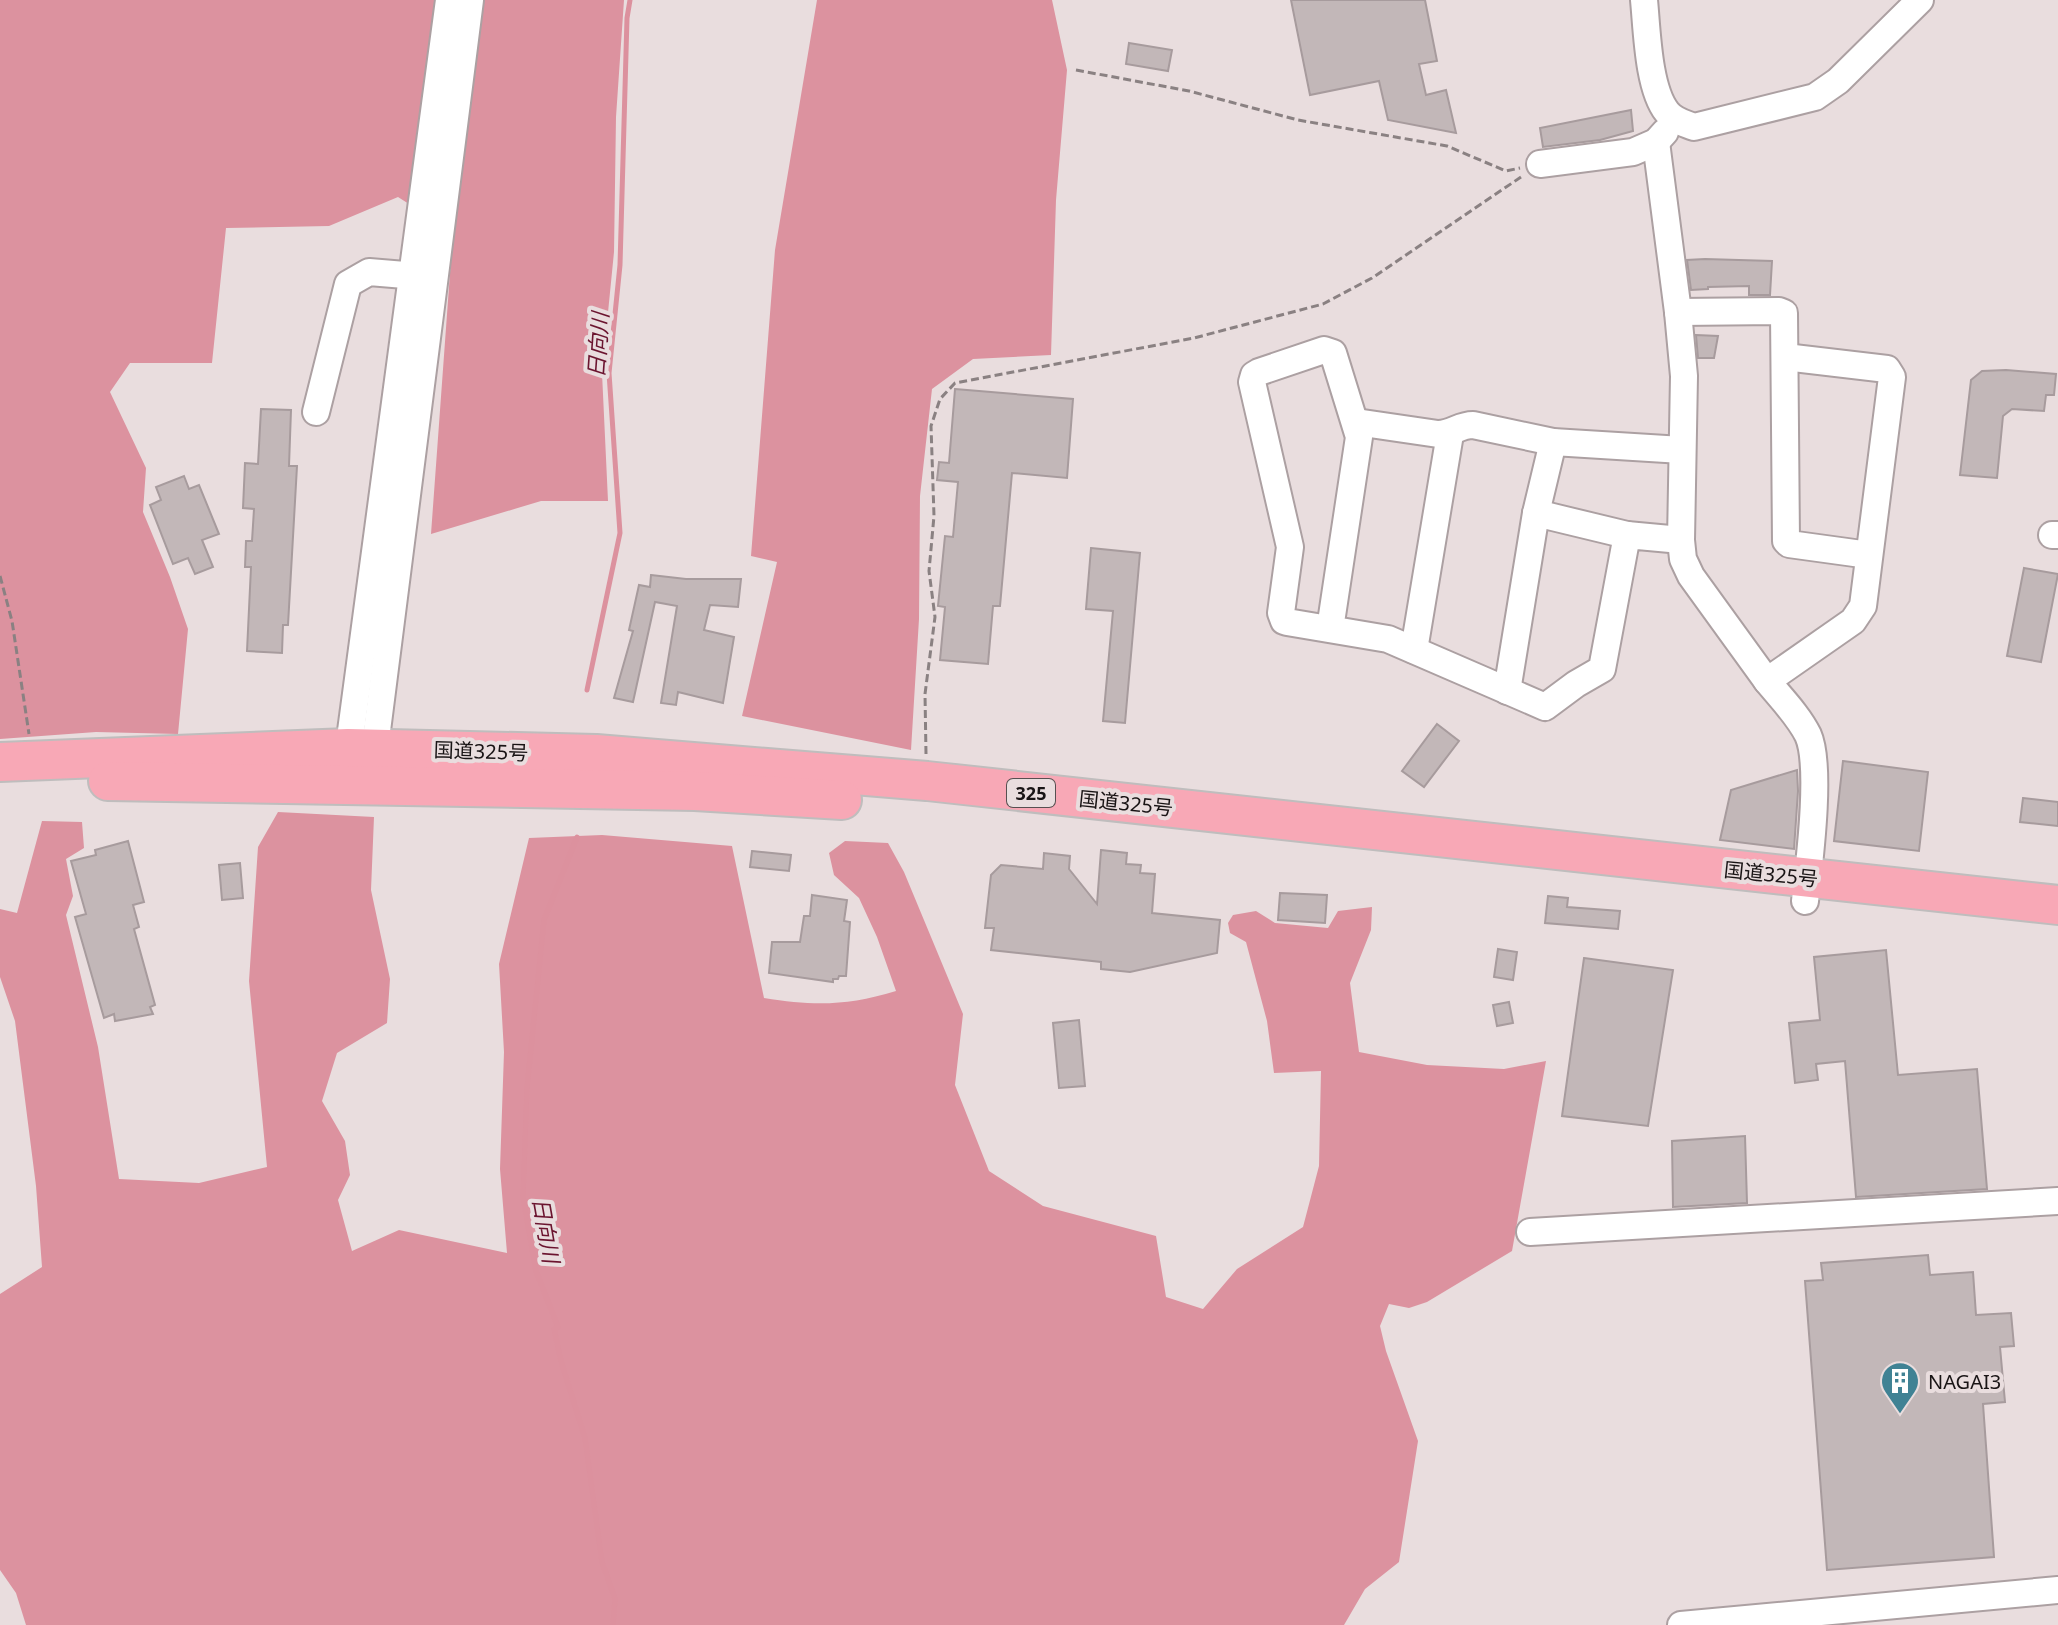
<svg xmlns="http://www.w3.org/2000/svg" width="2058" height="1625" font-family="'Noto Sans','Noto Sans JP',sans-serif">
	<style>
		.forest { fill: #dc929f }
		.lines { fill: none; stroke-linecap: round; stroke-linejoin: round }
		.stream { stroke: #dc919e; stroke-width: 5 }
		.building { fill: #c2b7b8; stroke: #a79b9d; stroke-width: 2 }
		.minor-casing { stroke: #aca0a2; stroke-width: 30 }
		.highway-casing { stroke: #bfbdbd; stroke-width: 42 }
		.path { stroke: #8a8182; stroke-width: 3; stroke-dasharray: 8 4; stroke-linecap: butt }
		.minor { stroke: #fff; stroke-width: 26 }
		.highway { stroke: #f8a8b6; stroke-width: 38 }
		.labels { text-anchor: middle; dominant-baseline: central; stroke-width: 8; stroke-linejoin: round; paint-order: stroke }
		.shield { fill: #e9ddde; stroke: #575051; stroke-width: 2 }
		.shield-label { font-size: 18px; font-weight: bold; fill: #191415 }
		.street-label { font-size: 20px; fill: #191415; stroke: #e9ddde }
		.poi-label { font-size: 20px; fill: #191415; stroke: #e9ddde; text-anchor: start }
		.water-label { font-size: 22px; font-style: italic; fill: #6b142f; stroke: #e9ddde }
	</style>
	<rect width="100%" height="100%" fill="#e9ddde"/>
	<g class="forest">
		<path d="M0,0H624L616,117L614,252L602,373L608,501H541L431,534L453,232L398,197L329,226L226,228L212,363H130L110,392L146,468L143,512L170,577L188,629L178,734L96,732L0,739Z"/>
		<path d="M817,0H1052L1067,70L1056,200L1051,355L973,359L932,389L920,496L919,619L911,750L742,716L777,562L751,556L775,250Z"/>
		<path d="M278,812L374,817L371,890L390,979L387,1023L337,1053L322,1101L345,1141L350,1175L338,1200L352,1251L399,1230L507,1253L500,1169L504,1052L499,964L529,838L602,835L732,846L764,998C814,1006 847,1006 896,991L877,937L859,898L834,875L829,853L845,841L888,843L904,872L963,1014L955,1085L989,1171L1043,1206L1156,1236L1166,1297L1203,1309L1237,1269L1303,1227L1319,1166L1321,1071L1274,1073L1267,1021L1246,942L1230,933L1228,923L1233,915L1256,911L1275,923L1328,928L1338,911L1372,907L1371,930L1350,983L1359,1052L1427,1065L1504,1069L1546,1061L1512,1251L1427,1302L1409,1308L1389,1304L1380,1326L1386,1351L1418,1441L1399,1562L1365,1589L1344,1625H26L16,1593L0,1570V1294L42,1267L36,1186L15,1021L0,977V909L17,913L42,821L82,822L84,848L66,859L73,896L66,915L98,1047L119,1179L199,1183L267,1167L249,981L258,847Z"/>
	</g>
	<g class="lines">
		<g class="stream">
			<path d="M587,690L620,533L609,373L620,265L627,18L630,0"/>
			<path d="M577,837L544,920L527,1088L523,1197L536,1271L558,1327L554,1329L561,1361L585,1438L602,1562L615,1599L613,1625"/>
		</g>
	</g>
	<g class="building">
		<path d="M1291,0H1425L1437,61L1419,64L1426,95L1446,90L1456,133L1388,120L1379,81L1310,95Z"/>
		<path d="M1129,43L1172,50L1168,71L1126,64Z"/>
		<path d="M1631,110L1633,131L1600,140L1543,147L1540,128Z"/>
		<path d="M1705,259L1772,261L1770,295H1749V286L1708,287V289L1691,290L1687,260Z"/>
		<path d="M1696,335L1718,336L1714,358H1698Z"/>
		<path d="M2006,370L2056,374L2054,395H2046L2044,411L2012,409L2003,416L1997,478L1960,475L1971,380L1982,371Z"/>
		<path d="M955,389L1073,399L1067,478L1012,473L1000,606H993L988,664L940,660L945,607L938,606L945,536L953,537L958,482L937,480L939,462L949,463Z"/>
		<path d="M261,409L291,410L289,466H297L288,625H283L282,653L247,651L251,567H245L246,541H252L254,509L243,508L245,463L258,464Z"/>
		<path d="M184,476L189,489L199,485L219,534L202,540L213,567L195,574L188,558L173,564L150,505L161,500L156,487Z"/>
		<path d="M1091,548L1140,553L1125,723L1103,721L1113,611L1086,609Z"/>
		<path d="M2024,568L2058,574L2041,662L2007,656Z"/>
		<path d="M651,575L686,579H741L738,607L710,605L704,630L734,637L723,703L678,692L676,705L661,703L677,606L655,602L633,702L614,698L633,631L629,630L639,585L650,587Z"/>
		<path d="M1437,724L1459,741L1424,787L1402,771Z"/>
		<path d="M1843,761L1928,772L1919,851L1834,841Z"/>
		<path d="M1797,770L1798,791L1794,849L1720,840L1731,790Z"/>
		<path d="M2023,798L2058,802V826L2020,822Z"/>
		<path d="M128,841L144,902L133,905L139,927L134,929L155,1005L150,1007L153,1014L115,1021L114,1014L104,1018L75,917L86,914L71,861L96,855L95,850Z"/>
		<path d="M1101,850L1127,853L1126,864L1141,865L1140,873L1155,874L1152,913L1220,920L1217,953L1130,972L1101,969V962L991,950L994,928H985L991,875L1001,865L1043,869L1044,853L1070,856L1069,869L1097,904Z"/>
		<path d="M752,851L791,855L789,871L750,867Z"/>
		<path d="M240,863L243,898L222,900L219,865Z"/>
		<path d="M1280,893L1327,895L1325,923L1278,920Z"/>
		<path d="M812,895L847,900L844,921L850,922L846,976H839L838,979H833V982L769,973L772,942H800L804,916H810Z"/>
		<path d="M1548,896L1568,898L1567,907L1620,911L1618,929L1545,923Z"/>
		<path d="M1498,949L1517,952L1513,980L1494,977Z"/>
		<path d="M1886,950L1898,1075L1977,1069L1987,1189L1856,1197L1845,1061L1816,1064L1818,1080L1795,1083L1789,1023L1820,1020L1814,957Z"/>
		<path d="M1584,958L1673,970L1648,1126L1562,1116Z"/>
		<path d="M1509,1002L1513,1023L1497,1026L1493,1005Z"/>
		<path d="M1079,1020L1085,1086L1059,1088L1053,1023Z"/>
		<path d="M1745,1136L1747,1203L1673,1207L1672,1141Z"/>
		<path d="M1928,1255L1930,1275L1973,1272L1976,1315L2011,1313L2014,1346L2000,1347L2005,1402L1983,1404L1994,1557L1827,1570L1805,1281L1823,1280L1821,1263Z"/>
	</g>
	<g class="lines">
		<g class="minor-casing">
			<g id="minor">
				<path d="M1644,0C1647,30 1648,88 1667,112C1674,121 1684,123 1694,127L1815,97L1838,81L1920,0"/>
				<path d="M1656,142L1678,312L1684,376L1681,540L1683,559L1691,576L1767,681L1853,621L1863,606L1892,377L1887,369L1785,357"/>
				<path d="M1540,164L1633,152L1656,142L1665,132"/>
				<path d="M1678,312L1779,311L1784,313L1786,541L1789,544L1869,555"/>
				<path d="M316,412L348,284L369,272L429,277"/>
				<path d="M1356,422L1438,434C1452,434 1459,425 1473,425L1553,442L1682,450"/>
				<path d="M1536,513L1627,535"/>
				<path d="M2052,535H2058"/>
				<path d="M1330,629L1359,437L1333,353L1324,350L1259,372L1254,375L1252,382L1290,547L1281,613L1284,621L1287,622L1388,639L1545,707L1576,684L1602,669L1627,535L1681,540"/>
				<path d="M1414,650L1450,434"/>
				<path d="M1767,681C1781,698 1798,715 1808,735C1822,766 1809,865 1805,901"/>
				<path d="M1507,691L1536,513L1553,442"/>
				<path d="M347,761L449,0"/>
				<path d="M373,762L470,0"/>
				<path d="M1530,1232L2058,1201"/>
				<path d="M1681,1625L2058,1590"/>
			</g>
		</g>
		<g class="highway-casing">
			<g id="highway">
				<path d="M0,762L348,748L596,754L927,781L2058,905"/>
				<path d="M108,781L695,791L842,800"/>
			</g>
		</g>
		<g class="path">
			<path d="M1076,70L1189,91L1298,120L1447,146L1506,171L1520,168"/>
			<path d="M0,576L12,621L29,734"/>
			<path d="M926,754L925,694L935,617L929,571L934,516L931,426L940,399L955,383L1194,338L1323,304L1372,278L1521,177"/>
		</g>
		<use href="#minor" class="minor"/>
		<use href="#highway" class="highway"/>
	</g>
	<defs>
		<g id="building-pin" transform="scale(2)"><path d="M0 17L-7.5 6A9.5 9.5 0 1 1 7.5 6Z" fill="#408294" stroke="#e9ddde"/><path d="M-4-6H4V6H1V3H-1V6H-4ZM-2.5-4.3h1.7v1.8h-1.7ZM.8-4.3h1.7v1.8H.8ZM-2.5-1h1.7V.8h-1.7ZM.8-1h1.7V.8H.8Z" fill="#fff"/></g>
	</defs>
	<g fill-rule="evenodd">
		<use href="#building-pin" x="1900" y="1381"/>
	</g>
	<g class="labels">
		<rect class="shield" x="1007" y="779" width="48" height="28" rx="6"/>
		<g class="shield-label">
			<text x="1031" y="793">325</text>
		</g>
		<g class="street-label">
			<text transform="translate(481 751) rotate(2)">国道325号</text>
			<text transform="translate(1126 803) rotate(6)">国道325号</text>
			<text transform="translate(1771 874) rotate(6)">国道325号</text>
		</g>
		<g class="poi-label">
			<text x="1928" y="1381">NAGAI3</text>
		</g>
		<g class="water-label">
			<text transform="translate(597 345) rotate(-86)">日向川</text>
			<text transform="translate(547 1230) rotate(80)">日向川</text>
		</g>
	</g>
</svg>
